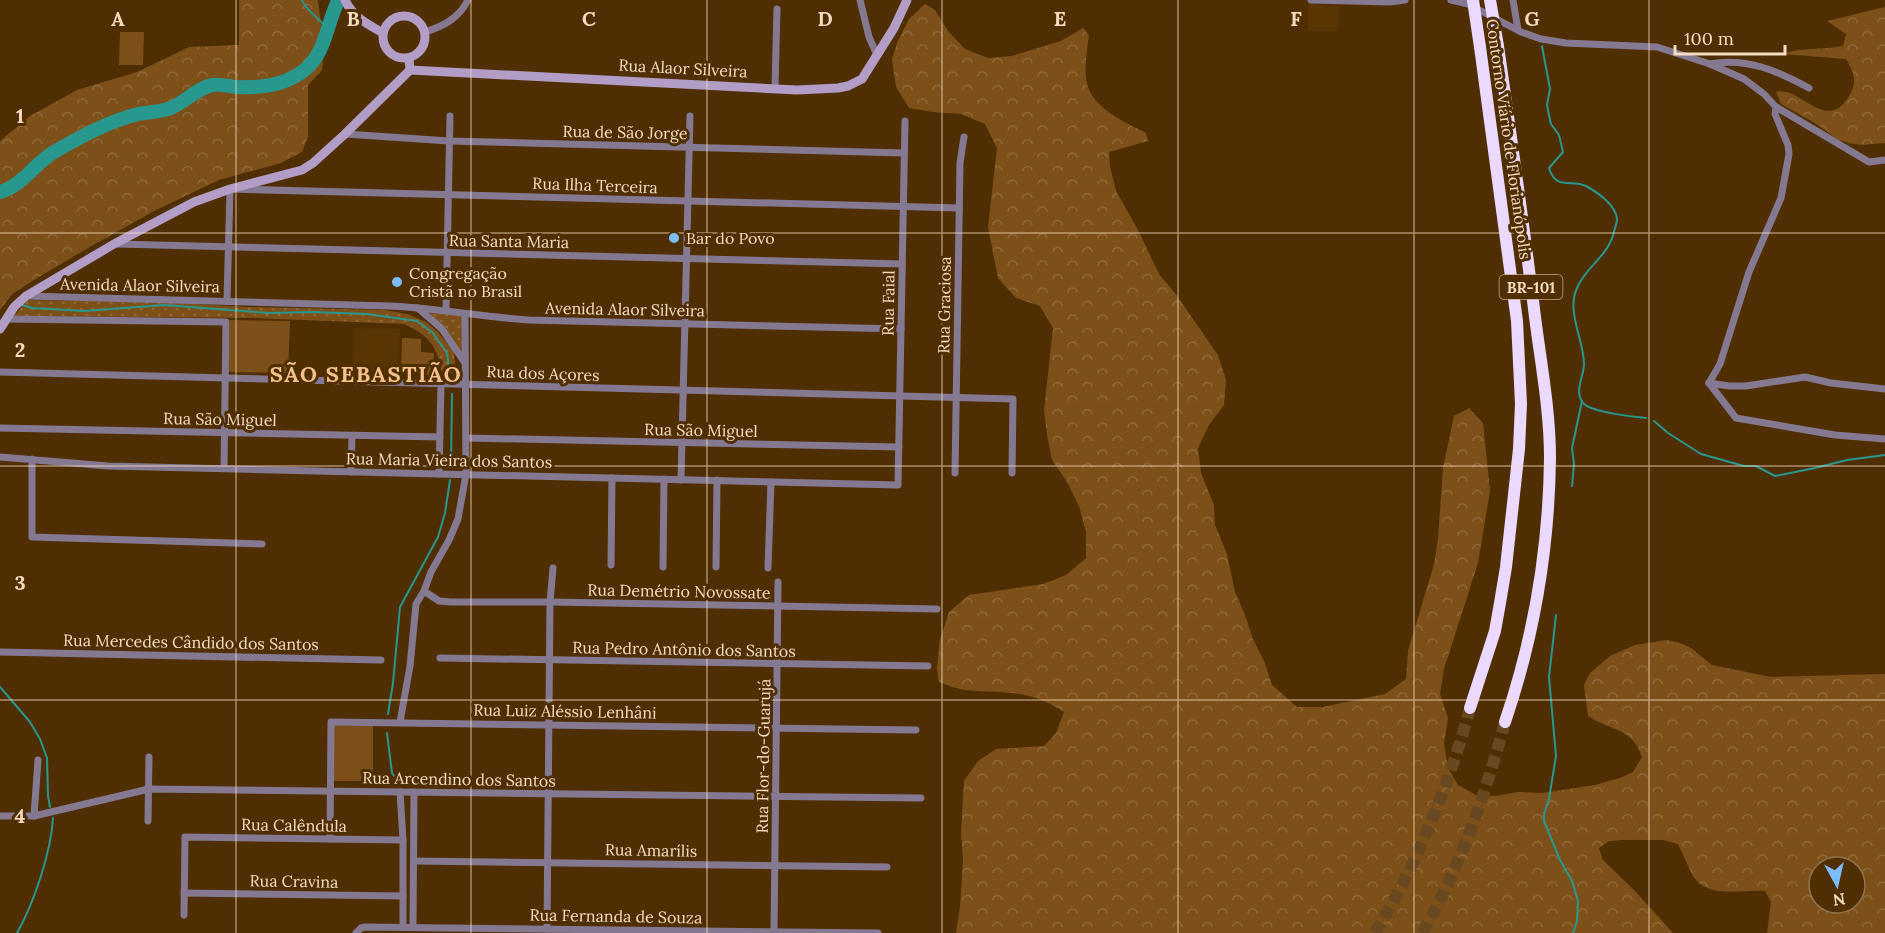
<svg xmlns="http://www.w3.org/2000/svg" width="1885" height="933" font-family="Lora,serif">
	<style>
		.built { fill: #5a3504 }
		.grass { fill: url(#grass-dots) }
		.forest { fill: url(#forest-crowns); fill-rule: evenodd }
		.park { fill: #7d5019 }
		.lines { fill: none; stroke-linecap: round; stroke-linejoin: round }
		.stream { stroke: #28988f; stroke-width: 2 }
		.river { stroke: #28988f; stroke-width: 14 }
		.highway-tunnel { stroke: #684820; stroke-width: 12; stroke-dasharray: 12 6; stroke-linecap: butt }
		.street { stroke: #857992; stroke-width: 7 }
		.secondary { stroke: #b19dc5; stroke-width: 9 }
		.highway { stroke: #ebd9ff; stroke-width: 12 }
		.highway-bridge { stroke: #ebd9ff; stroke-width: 12 }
		.grid { fill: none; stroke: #f5dbc2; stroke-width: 1.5; stroke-opacity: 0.55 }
		.poi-dot { fill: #7cbef9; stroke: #4f2e03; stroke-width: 2 }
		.labels { text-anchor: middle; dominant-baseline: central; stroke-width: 6; stroke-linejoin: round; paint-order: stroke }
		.shield { fill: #4f2e03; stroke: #c3a789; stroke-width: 1.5 }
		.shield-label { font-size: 15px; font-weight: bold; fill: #f5dbc2 }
		.street-label { font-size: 16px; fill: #f5dbc2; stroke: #4f2e03 }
		.poi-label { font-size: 16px; fill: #f5dbc2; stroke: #4f2e03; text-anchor: start }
		.district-label { font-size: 22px; font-weight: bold; letter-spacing: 1.5px; fill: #f4c18d; stroke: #4f2e03 }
		.grid-label { font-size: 20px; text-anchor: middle; font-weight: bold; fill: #f5dbc2; stroke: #4f2e03; stroke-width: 6; stroke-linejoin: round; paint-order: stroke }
	</style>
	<defs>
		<pattern id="grass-dots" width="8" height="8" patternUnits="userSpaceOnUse" patternTransform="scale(1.5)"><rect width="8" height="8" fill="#7d5019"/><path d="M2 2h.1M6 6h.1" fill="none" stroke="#906939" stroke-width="1.8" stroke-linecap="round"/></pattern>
		<pattern id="forest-crowns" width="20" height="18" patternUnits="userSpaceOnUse" patternTransform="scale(1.5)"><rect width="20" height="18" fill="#7d5019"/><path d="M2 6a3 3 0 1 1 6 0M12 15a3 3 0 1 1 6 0" fill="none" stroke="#906939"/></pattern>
	</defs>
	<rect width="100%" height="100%" fill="#4f2e03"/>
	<g class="built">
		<path d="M1308,3L1326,6H1340L1337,31H1308Z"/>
		<path d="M353,328L400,329L399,374L352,373Z"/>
	</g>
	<g class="grass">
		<path d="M28,300L156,302L249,307L385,310L407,314L426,322L438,332L454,352L456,373L442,374C438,347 429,335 404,324L252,318L14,316Z"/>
		<path d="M430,313L462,316V351H460L452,337L442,325L431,316Z"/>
	</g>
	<g class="forest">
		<path d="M239,0H318L324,50L322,70L308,85V137L302,152L281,163L219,180L154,211L88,248L34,280L12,294L0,310V141L30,116L77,90L137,72L189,47L239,45Z"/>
		<path d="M925,4L935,10L948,31L965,49L988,58L1012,56L1061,41L1083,28L1089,35C1087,50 1083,73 1088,87C1096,110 1126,123 1146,133L1148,141L1109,152L1110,167L1116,191L1137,228L1159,274L1175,293L1218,355L1226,380L1224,405L1209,425L1198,448L1201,473L1214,505L1215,525L1227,554L1235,592L1245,615L1253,639L1264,661L1272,685L1297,707H1323L1385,694L1406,679L1408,651L1434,564L1438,539L1443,468L1454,416L1469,408L1483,423L1490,491L1478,563L1444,669L1440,694L1448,718L1444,743L1448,768L1458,785L1476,795L1495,796L1519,792L1542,793L1595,785L1620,778L1633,772L1642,757C1633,728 1611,731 1588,716L1584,685L1590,673L1610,656L1635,645L1666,640L1680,643L1691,648L1712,665L1771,677L1885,674V933H1767L1771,902L1765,891C1741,889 1706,900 1692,874C1687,864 1683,854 1678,844L1663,840H1623L1609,841L1599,848L1603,860L1635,891L1673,933H956L960,907L963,860L961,833L964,781L978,761L996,749L1044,746L1056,733L1064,712C1027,688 1007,694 966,690C957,689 947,685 939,682L937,669L940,639L949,612L969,595L1043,584L1066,575L1086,558V532L1079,506L1067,482L1052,460L1047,435L1044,410L1053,328L1040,306L1016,298L998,278L988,227L997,148L985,124L961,114L934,112L909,108L896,87L892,60L897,43L909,19ZM1819,867H1855V903H1819Z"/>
		<path d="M1885,7V143L1862,145L1849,143L1837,139L1815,123L1781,104L1776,92C1798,85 1823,129 1845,102C1849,97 1854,89 1854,81C1854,72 1850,66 1846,59L1783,54C1802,47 1823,50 1843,46L1846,34L1827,21Z"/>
	</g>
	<g class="park">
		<path d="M120,32H144L143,65H119Z"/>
		<path d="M230,320L290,321L288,373L228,372Z"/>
		<path d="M402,338L421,339V352L434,353L433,375L401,374Z"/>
		<rect x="334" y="726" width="39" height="55"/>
	</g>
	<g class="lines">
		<g class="stream">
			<path d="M302,0C307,14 324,19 328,32"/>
			<path d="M1542,46L1550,89L1547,105L1549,115L1551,124L1559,135L1563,152L1549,168C1556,191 1571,179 1586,186C1597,192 1616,205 1617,219C1617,223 1615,228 1614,232C1608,257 1586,266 1577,288C1566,312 1584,340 1584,364C1584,377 1573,392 1584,404C1593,412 1633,417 1646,418"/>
			<path d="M22,305L32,308L84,311L164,305L268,313L313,312L367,314L417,321L432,332L447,353L450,374"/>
			<path d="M1654,421L1668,433L1701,454L1744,466H1756L1775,476L1815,468L1847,460L1885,455"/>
			<path d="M451,465L452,394"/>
			<path d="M1572,486L1574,464L1572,448L1582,401"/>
			<path d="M1556,615L1549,677L1556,756L1549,799L1544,814V821L1560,860L1572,881L1578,901L1577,921L1573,933"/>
			<path d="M0,687L30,722L40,739L47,758L48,796L50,807"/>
			<path d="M388,714L393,683L400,607L438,537L445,513L450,480"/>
			<path d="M387,733L392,773L399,783"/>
			<path d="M17,933C34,903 51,852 53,818"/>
		</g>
		<path class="river" d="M0,192C22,186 34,164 54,152C80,137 109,121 138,114C149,112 163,112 173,107C186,101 199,87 213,85C220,84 229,86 236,87C260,88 282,86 302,72C326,55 326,25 338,1"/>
		<g class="highway-tunnel">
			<path d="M1375,933C1416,866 1450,783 1470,708"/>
			<path d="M1422,933C1460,867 1485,796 1505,722"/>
		</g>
		<g class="street">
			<path d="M860,0L869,37L877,55"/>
			<path d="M1311,0L1390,2L1405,0"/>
			<path d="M1451,0L1468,4L1521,32L1541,39L1566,43L1657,47L1710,64L1744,79L1764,94L1776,107L1869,162L1885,160"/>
			<path d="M1513,0L1518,30"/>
			<path d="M425,32C444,26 459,18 468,0"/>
			<path d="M1710,64C1746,57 1778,71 1809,88"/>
			<path d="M775,88L777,9"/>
			<path d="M345,134L449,141L904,153"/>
			<path d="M117,244L902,264"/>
			<path d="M28,296L389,306C436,308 482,317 529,320L901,329"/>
			<path d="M227,301L230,189L959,208"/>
			<path d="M418,308L442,329L465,363"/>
			<path d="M446,311L450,116"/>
			<path d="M6,319L226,322L224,468"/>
			<path d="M0,372L1013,399L1012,473"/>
			<path d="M1709,383L1720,364L1749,272L1781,198L1789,154L1788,145L1775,114L1776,107"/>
			<path d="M1709,383L1736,418L1835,435L1885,439"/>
			<path d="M1709,383L1729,386H1746L1805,377L1831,383L1885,389"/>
			<path d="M0,428L440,437"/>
			<path d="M466,438L899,447"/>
			<path d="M0,457L108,466L898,485L905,121"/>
			<path d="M32,459V537L262,544"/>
			<path d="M351,472L352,436"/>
			<path d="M955,473L960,163L964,137"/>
			<path d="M439,474L441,384"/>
			<path d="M681,480L690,116"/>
			<path d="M611,565L612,478"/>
			<path d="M663,567L664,479"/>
			<path d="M716,567L717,480"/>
			<path d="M768,568L771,482"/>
			<path d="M424,591L439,601L451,602H550L937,609"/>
			<path d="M0,652L381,660"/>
			<path d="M440,658L928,666"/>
			<path d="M400,722L410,666L416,604L424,591L431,572L449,540L458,519L466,474L465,314"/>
			<path d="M400,792L403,840V927"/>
			<path d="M0,816H34L149,789L921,798"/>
			<path d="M34,816L38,760"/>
			<path d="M148,821L149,757"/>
			<path d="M330,839L331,722L916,730"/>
			<path d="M414,861L887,867"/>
			<path d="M184,893L403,896"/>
			<path d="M184,915L185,837L403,840"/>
			<path d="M413,927L414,792"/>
			<path d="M547,929L550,602L553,568"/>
			<path d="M774,931L778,582"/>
			<path d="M356,933L361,928L365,927L878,933"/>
		</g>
		<g class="secondary">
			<path d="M345,0C353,17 367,24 383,33"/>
			<circle cx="404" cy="37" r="21"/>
			<path d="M410,70L797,90L838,88L848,86L862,79L894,28L907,0"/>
			<path d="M0,329L14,307L26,296L114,244L194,202L230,189L302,170L313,163L345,134L410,70L409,58"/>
		</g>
		<g class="highway">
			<path d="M1498,46C1511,137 1524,227 1535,317C1541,364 1550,411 1550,458C1549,547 1534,637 1505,722"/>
			<path d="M1470,708L1495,631L1500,603L1506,567L1519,449L1521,404L1517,321L1480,47"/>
		</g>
		<g class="highway-bridge">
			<path d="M1473,0L1480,47"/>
			<path d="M1490,0L1498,46"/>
		</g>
	</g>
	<path class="grid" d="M236,0V933M471,0V933M707,0V933M942,0V933M1178,0V933M1414,0V933M1649,0V933M0,233H1885M0,466H1885M0,700H1885"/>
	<g class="poi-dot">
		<circle cx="674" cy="238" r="6"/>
		<circle cx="397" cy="282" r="6"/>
	</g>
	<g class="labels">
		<rect class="shield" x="1499.5" y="275" width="63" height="24" rx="4.5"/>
		<g class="shield-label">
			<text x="1531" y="287">BR-101</text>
		</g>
		<g class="street-label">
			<text transform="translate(683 68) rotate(3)">Rua Alaor Silveira</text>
			<text transform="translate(625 132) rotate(1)">Rua de São Jorge</text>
			<text transform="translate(1509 139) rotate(82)">Contorno Viário de Florianópolis</text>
			<text transform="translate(595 185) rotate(2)">Rua Ilha Terceira</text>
			<text transform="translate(509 241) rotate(1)">Rua Santa Maria</text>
			<text transform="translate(140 285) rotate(1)">Avenida Alaor Silveira</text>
			<text transform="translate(888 303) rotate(-89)">Rua Faial</text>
			<text transform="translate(944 305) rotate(-89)">Rua Graciosa</text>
			<text transform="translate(625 309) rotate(1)">Avenida Alaor Silveira</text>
			<text transform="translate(543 373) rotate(2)">Rua dos Açores</text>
			<text transform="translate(220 419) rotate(1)">Rua São Miguel</text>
			<text transform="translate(701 430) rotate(1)">Rua São Miguel</text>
			<text transform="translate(449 460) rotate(1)">Rua Maria Vieira dos Santos</text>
			<text transform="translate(679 591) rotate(1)">Rua Demétrio Novossate</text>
			<text transform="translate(191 642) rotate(1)">Rua Mercedes Cândido dos Santos</text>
			<text transform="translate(684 649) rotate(1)">Rua Pedro Antônio dos Santos</text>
			<text transform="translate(565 711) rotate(1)">Rua Luiz Aléssio Lenhâni</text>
			<text transform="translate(763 756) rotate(-89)">Rua Flor-do-Guarujá</text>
			<text transform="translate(459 779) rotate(1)">Rua Arcendino dos Santos</text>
			<text transform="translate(294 825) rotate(1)">Rua Calêndula</text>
			<text transform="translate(651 850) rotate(1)">Rua Amarílis</text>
			<text transform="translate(294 881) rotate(1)">Rua Cravina</text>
			<text transform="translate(616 916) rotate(1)">Rua Fernanda de Souza</text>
		</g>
		<g class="poi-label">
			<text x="686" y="238">Bar do Povo</text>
			<text x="409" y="273">Congregação<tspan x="409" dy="18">Cristã no Brasil</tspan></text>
		</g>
		<g class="district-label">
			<text x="366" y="374">SÃO SEBASTIÃO</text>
		</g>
	</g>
	<g class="grid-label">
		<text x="118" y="26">A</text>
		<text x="353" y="26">B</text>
		<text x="589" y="26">C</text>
		<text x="825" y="26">D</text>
		<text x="1060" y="26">E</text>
		<text x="1296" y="26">F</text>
		<text x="1532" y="26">G</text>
		<text x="20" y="123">1</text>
		<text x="20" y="357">2</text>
		<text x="20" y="590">3</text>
		<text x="20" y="823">4</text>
	</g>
	<g transform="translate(1837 885) rotate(172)"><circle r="28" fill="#4f2e03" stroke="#91734f" stroke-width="1.5"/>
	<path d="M0-4.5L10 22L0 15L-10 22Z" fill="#7cbef9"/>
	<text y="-9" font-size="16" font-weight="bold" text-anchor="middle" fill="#f5dbc2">N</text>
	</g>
	<path d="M1675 45v9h110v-9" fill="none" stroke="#f5dbc2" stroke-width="3"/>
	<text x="1684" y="45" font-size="18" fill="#f5dbc2" stroke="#4f2e03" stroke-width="4.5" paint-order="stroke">100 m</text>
</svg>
